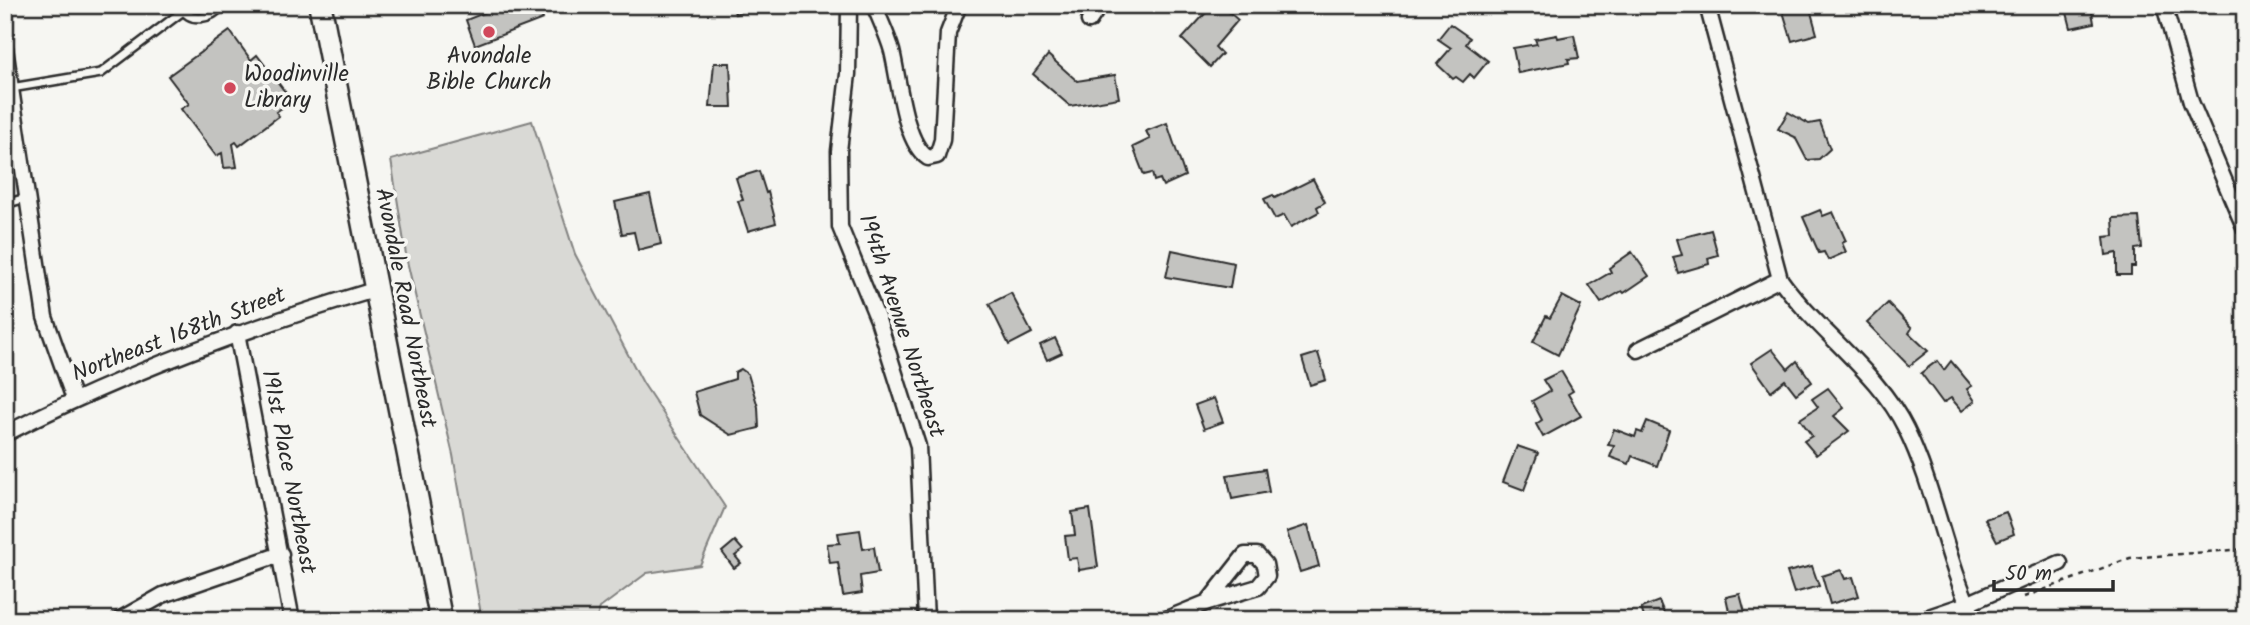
<svg xmlns="http://www.w3.org/2000/svg" width="2250" height="625" font-family="Kalam,sans-serif">
	<style>
		.green { fill: #d9d9d5; stroke: #828280; stroke-width: 2 }
		.building { fill: #c3c3c0; stroke: #2b2b2b; stroke-width: 2 }
		.lines { fill: none; stroke-linecap: round; stroke-linejoin: round }
		.lane-casing { stroke: #2b2b2b; stroke-width: 12 }
		.street-casing { stroke: #2b2b2b; stroke-width: 19 }
		.secondary-casing { stroke: #2b2b2b; stroke-width: 26 }
		.path { stroke: #2b2b2b; stroke-width: 2.5; stroke-dasharray: 5 5; stroke-linecap: butt }
		.lane { stroke: #f6f6f2; stroke-width: 7 }
		.street { stroke: #f6f6f2; stroke-width: 14 }
		.secondary { stroke: #f6f6f2; stroke-width: 21 }
		.poi-dot { fill: #d1495b; stroke: #f6f6f2; stroke-width: 2.5 }
		.labels { text-anchor: middle; dominant-baseline: central; stroke-width: 7; stroke-linejoin: round; paint-order: stroke }
		.poi-label { font-size: 23px; fill: #2b2b2b; stroke: #f6f6f2 }
		.street-label { font-size: 23px; fill: #2b2b2b; stroke: #f6f6f2 }
	</style>
	<rect width="100%" height="100%" fill="#f6f6f2"/>
	<filter id="ink" filterUnits="userSpaceOnUse"><feTurbulence type="fractalNoise" baseFrequency=".0143" numOctaves="2"/><feDisplacementMap in="SourceGraphic" scale="14" xChannelSelector="R" yChannelSelector="G"/><feConvolveMatrix kernelMatrix="1 2 1 2 8 2 1 2 1" color-interpolation-filters="sRGB"/></filter>
	<g filter="url(#ink)">
		<path class="green" d="M532,121L575,254L643,383L725,507L700,565L647,573L600,608L596,620H482L453,455L407,261L391,160Z"/>
		<g class="building">
			<path d="M504,5H537L543,19L475,45L466,20Z"/>
			<path d="M724,5H750L751,9L735,14L733,7L725,9Z"/>
			<path d="M1213,5H1221L1238,20L1215,47L1222,54L1210,67L1182,39Z"/>
			<path d="M1781,5H1809L1817,34L1792,41Z"/>
			<path d="M2065,5H2095L2091,6L2094,23L2071,28Z"/>
			<path d="M1450,24L1470,38L1466,44L1488,61L1474,78L1470,74L1463,82L1456,77L1453,79L1437,64L1451,48L1438,39Z"/>
			<path d="M230,31L251,60L257,55L292,101L276,112L279,116L239,146L236,142L233,144L237,167L224,168L222,153L216,156L181,109L189,104L168,76Z"/>
			<path d="M1557,35L1558,38L1574,35L1579,58L1568,59L1569,63L1518,73L1513,48L1537,44L1535,39Z"/>
			<path d="M1048,55L1077,81L1115,75L1119,98L1070,106L1033,74Z"/>
			<path d="M714,63H730L732,107H710Z"/>
			<path d="M1788,112L1809,124L1820,122L1830,149L1819,159L1807,160L1795,137L1778,129Z"/>
			<path d="M1167,123L1185,176L1163,186L1160,179L1154,181L1152,173L1144,175L1133,147L1150,139L1146,131Z"/>
			<path d="M759,171L766,193L768,192L776,223L748,231L738,201L743,200L736,178Z"/>
			<path d="M1313,179L1325,202L1317,207L1319,212L1291,227L1284,215L1275,219L1264,199L1273,195L1275,198Z"/>
			<path d="M650,194L661,244L638,250L634,232L622,234L615,202Z"/>
			<path d="M1820,210L1823,216L1833,212L1846,241L1842,243L1846,252L1828,260L1824,252L1819,253L1803,217Z"/>
			<path d="M2139,217L2142,248L2135,249V267H2131V275H2117V253L2106,255L2104,237L2114,236L2113,218Z"/>
			<path d="M1711,230L1718,255L1708,258L1709,264L1678,273L1673,257L1682,255L1677,239Z"/>
			<path d="M1172,250L1234,263L1230,288L1166,277Z"/>
			<path d="M1632,252L1649,276L1624,293L1622,291L1601,303L1589,285L1611,272L1609,268Z"/>
			<path d="M1011,293L1032,333L1009,345L989,304Z"/>
			<path d="M1562,296L1581,306L1558,355L1533,342L1546,316L1550,318Z"/>
			<path d="M1888,303L1912,328L1909,333L1928,351L1909,366L1867,323Z"/>
			<path d="M1055,338L1062,353L1047,360L1040,345Z"/>
			<path d="M1772,349L1788,369L1797,361L1812,382L1796,394L1785,380L1771,391L1751,363Z"/>
			<path d="M1318,353L1326,380L1310,385L1302,358Z"/>
			<path d="M1937,361L1944,370L1951,361L1972,386L1967,389L1975,401L1962,411L1951,398L1943,403L1921,373Z"/>
			<path d="M741,369L748,374L758,407L759,428L731,435L700,415L694,392L735,379V372Z"/>
			<path d="M1561,371L1573,391L1568,394L1581,416L1543,437L1536,424L1542,420L1532,401L1550,391L1543,380Z"/>
			<path d="M1828,388L1844,408L1834,416L1849,431L1816,455L1804,441L1812,436L1800,419L1818,407L1812,399Z"/>
			<path d="M1214,398L1223,422L1204,429L1195,405Z"/>
			<path d="M1647,421L1669,430L1657,466L1632,456L1629,464L1610,457L1614,446L1608,445L1614,429L1635,437L1637,431L1642,433Z"/>
			<path d="M1517,446L1538,453L1524,490L1503,482Z"/>
			<path d="M1265,469L1269,492L1232,499L1227,475Z"/>
			<path d="M1090,509L1098,567L1079,570L1077,558L1068,559L1065,536L1075,535L1072,512Z"/>
			<path d="M2006,512L2014,534L1997,541L1985,519Z"/>
			<path d="M1308,525L1319,566L1300,572L1287,532Z"/>
			<path d="M860,530L863,549L874,547L878,573L860,576L862,593L843,596L838,562L830,563L827,544L840,543L838,533Z"/>
			<path d="M735,541L743,550L735,556L741,563L734,568L722,552Z"/>
			<path d="M1812,566L1819,586L1794,593L1787,572Z"/>
			<path d="M1841,570L1845,579L1853,577L1859,596L1830,604L1822,576Z"/>
			<path d="M1740,594L1747,620H1711L1710,615L1729,611L1726,597Z"/>
			<path d="M1659,601L1666,618L1645,620L1641,608Z"/>
		</g>
		<g class="lines">
			<g class="lane-casing">
				<g id="lane">
					<path d="M181,5C187,25 213,19 222,5"/>
					<path d="M11,88L101,73L183,11"/>
					<path d="M5,204L26,198"/>
				</g>
			</g>
			<g class="street-casing">
				<g id="street">
					<path d="M849,5L848,74L839,151L840,227L878,320L918,446L926,620"/>
					<path d="M874,5C880,20 888,36 892,51C899,79 904,143 928,158L937,156L942,140L948,33L959,5"/>
					<path d="M1707,5L1780,279C1817,331 1879,373 1906,429C1936,490 1945,559 1975,620"/>
					<path d="M2164,5L2191,102L2245,229"/>
					<path d="M1089,21L1100,5"/>
					<path d="M5,48L45,317L74,399"/>
					<path d="M237,333L292,620"/>
					<path d="M1638,350L1780,279"/>
					<path d="M5,434C124,373 246,328 374,290"/>
					<path d="M119,620L163,595L281,554"/>
					<path d="M1164,620L1208,602L1258,587L1267,576L1265,564L1257,555H1245L1208,602"/>
					<path d="M1920,620L1967,604L2060,563"/>
				</g>
			</g>
			<g class="secondary-casing">
				<path id="secondary" d="M320,5L441,620"/>
			</g>
			<path class="path" d="M2024,597L2130,558L2245,549"/>
			<use href="#lane" class="lane"/>
			<use href="#street" class="street"/>
			<use href="#secondary" class="secondary"/>
		</g>
	</g>
	<g class="poi-dot">
		<circle cx="489" cy="32" r="7"/>
		<circle cx="230" cy="88" r="7"/>
	</g>
	<g class="labels">
		<g class="poi-label">
			<text x="489" y="57">Avondale<tspan x="489" dy="26">Bible Church</tspan></text>
			<text x="244" y="75" text-anchor="start">Woodinville<tspan x="244" dy="26">Library</tspan></text>
		</g>
		<g class="street-label">
			<text transform="translate(405 308) rotate(79)">Avondale Road Northeast</text>
			<text transform="translate(901 326) rotate(72)">194th Avenue Northeast</text>
			<text transform="translate(179 335) rotate(-21)">Northeast 168th Street</text>
			<text transform="translate(288 472) rotate(79)">191st Place Northeast</text>
		</g>
	</g>
	<rect width="2250" height="625" fill="none" stroke="#f6f6f2" stroke-width="28"/>
	<rect x="14" y="14" width="2222" height="597" fill="none" stroke="#2b2b2b" stroke-width="2.5" filter="url(#ink)"/>
	<path d="M1994 580v10h119v-10" fill="none" stroke="#2b2b2b" stroke-width="3.5"/>
	<text x="2005" y="580" font-size="21" fill="#2b2b2b" stroke="#f6f6f2" stroke-width="5" paint-order="stroke">50 m</text>
</svg>
